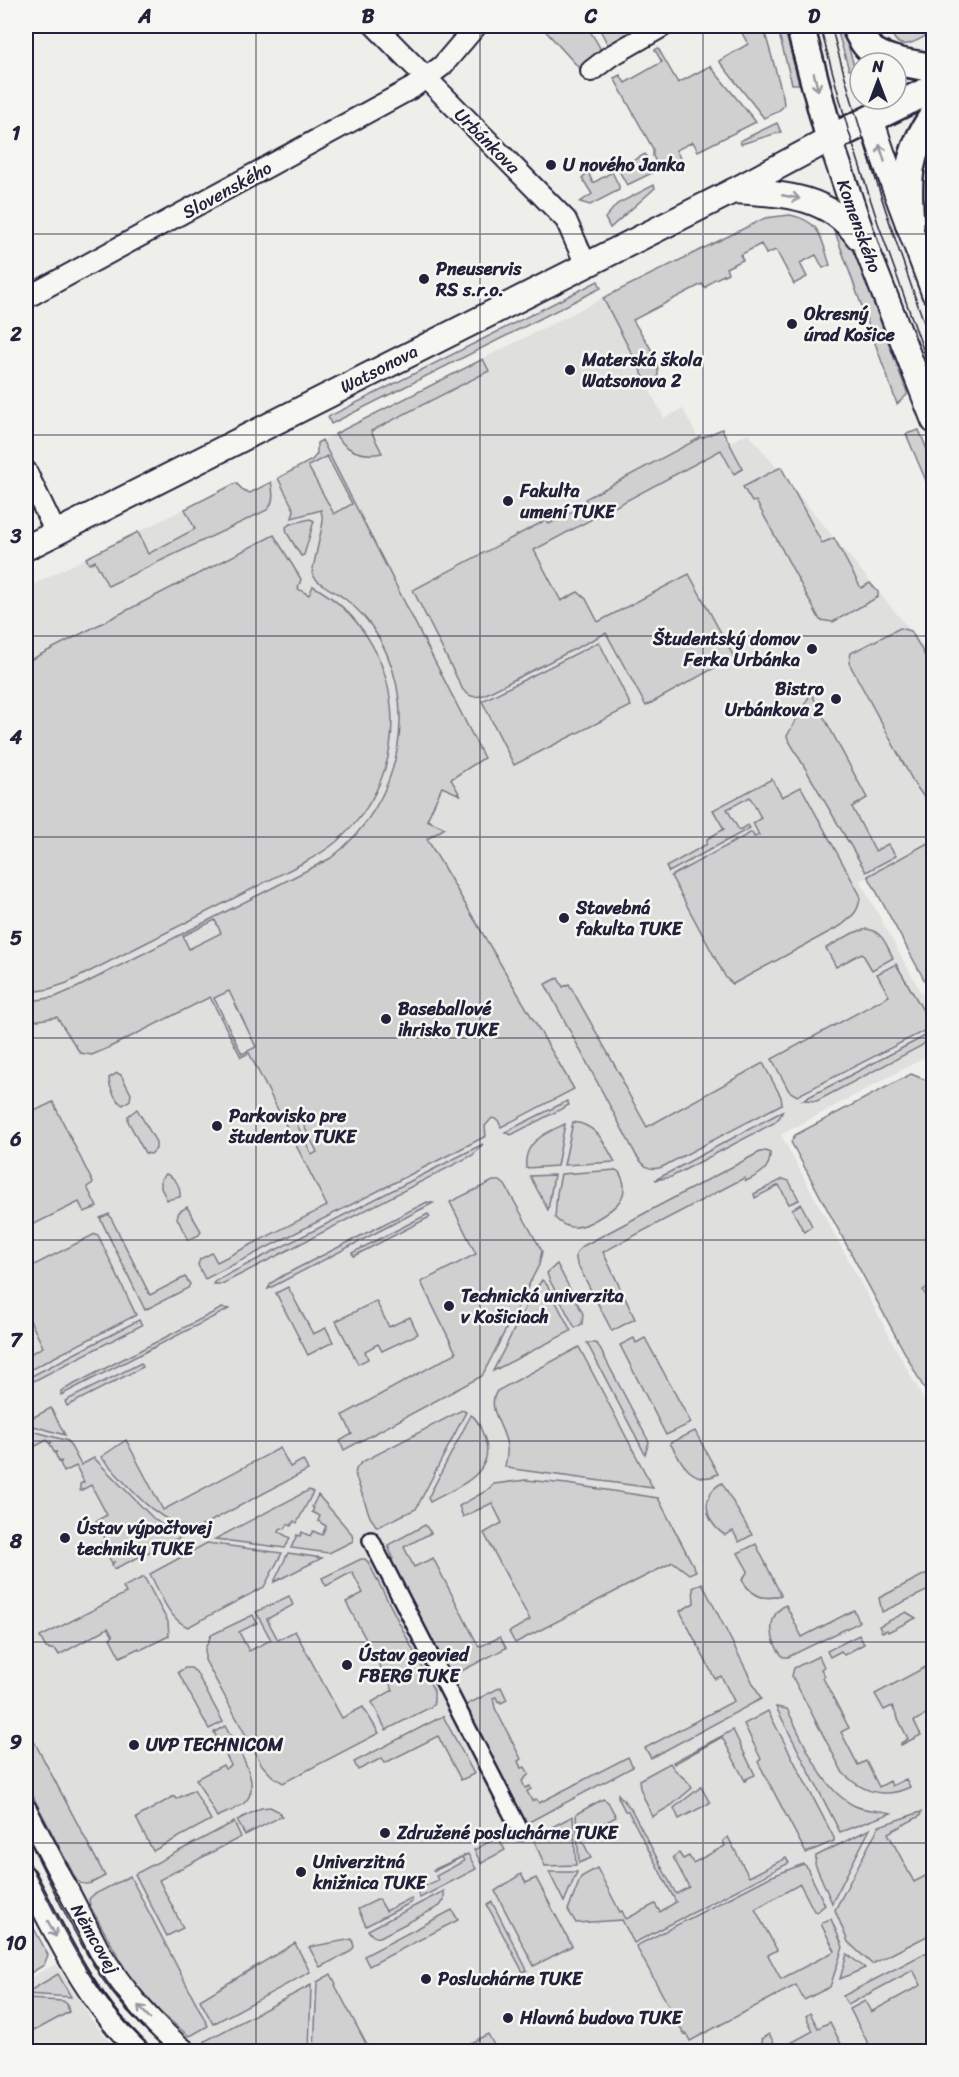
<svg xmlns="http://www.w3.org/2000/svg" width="959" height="2077" font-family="Sriracha,sans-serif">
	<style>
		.built { fill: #dfdfde }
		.green { fill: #d0d0d1; stroke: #797986; stroke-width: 1.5; fill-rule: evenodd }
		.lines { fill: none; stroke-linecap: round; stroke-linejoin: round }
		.pedestrian-casing { stroke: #22223b; stroke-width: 20 }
		.minor-casing { stroke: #22223b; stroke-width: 24 }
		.tertiary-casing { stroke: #22223b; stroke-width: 28 }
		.secondary-casing { stroke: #22223b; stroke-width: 32 }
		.pedestrian { stroke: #f6f6f2; stroke-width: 15 }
		.minor { stroke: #f6f6f2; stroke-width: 20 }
		.tertiary { stroke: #f6f6f2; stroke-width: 24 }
		.secondary { stroke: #f6f6f2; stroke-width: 27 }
		.tram { stroke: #22223b; stroke-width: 1.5 }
		.oneway { stroke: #9797a0 }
		.grid { fill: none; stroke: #22223b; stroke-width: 1.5; stroke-opacity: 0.55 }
		.poi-dot { fill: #22223b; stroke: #f6f6f2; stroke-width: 2 }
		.labels { text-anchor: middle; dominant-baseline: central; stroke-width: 5; stroke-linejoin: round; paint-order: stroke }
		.street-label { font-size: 18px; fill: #22223b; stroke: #f6f6f2 }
		.poi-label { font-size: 18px; font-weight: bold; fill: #22223b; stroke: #f6f6f2; text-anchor: start }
		.neatline { fill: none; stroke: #22223b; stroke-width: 2 }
		.grid-label { font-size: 20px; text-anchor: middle; font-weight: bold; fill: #22223b }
	</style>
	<rect width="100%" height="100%" fill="#eeeeeb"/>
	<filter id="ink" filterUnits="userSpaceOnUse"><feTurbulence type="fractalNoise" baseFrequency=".0167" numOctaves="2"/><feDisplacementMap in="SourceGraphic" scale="12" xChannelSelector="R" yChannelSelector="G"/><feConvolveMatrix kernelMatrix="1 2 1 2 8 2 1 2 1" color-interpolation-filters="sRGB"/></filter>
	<g filter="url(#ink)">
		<g class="built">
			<path d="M603,298L664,418L683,409L707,455L748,433L933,658V840L860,881L933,1014V1053L781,1135L933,1417V2051H187L143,2012L26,1804V588L236,483L243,490L250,493L312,460L317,454V443Z"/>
			<path d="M56,1964L93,2022L118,2051L26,2052V1980Z"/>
		</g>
		<g class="green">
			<path d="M541,26H587C602,52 610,53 581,70Z"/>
			<path d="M598,26H656L609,47Z"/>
			<path d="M738,26H763L783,96L784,106L777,112L764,118L719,61L748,44Z"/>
			<path d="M777,26H784L799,84H792Z"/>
			<path d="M836,26H842L855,69L849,70Z"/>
			<path d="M890,26H933V32C914,42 896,57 890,26Z"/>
			<path d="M658,48L678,83L710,66L756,122L698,151L693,142L676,150L681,160L663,169L659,168L653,156V149L614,78L620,75L625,83L662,62L655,50Z"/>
			<path d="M777,123L781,132L741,144L740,141Z"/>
			<path d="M645,154L653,169L652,173L627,185L618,169Z"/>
			<path d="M588,172L593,183L612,172L619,186V190L590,205L580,202L592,194L582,178Z"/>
			<path d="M916,174L933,228V249L918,200Z"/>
			<path d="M654,185L655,188L610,228L605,218L617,204Z"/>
			<path d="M790,215C821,221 821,238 830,265L823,268L816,255L800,263L807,277L794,284L776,250L766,254L761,244L740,255L743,260L726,268L728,273L713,280L705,288L702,284L633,320C642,337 663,359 657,380L648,385L603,298L765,218Z"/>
			<path d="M834,229L848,243L856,257L907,392V395L897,404Z"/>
			<path d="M598,281L601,288L331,424L328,417Z"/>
			<path d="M483,359L489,371L371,431L382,453C362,457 346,451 335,434Z"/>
			<path d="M722,429L743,469L734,474L721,450L534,550L561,601L578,592L586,599L598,622L689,574L734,657L646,706L606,633L484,695C474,698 470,697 463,690L413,590L546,520L549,524L587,504L585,499L698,439L700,437L702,438Z"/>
			<path d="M919,430L933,464V497L906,434Z"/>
			<path d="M322,440L484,758L451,779L460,795L442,787L427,820L445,828L427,839L574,1089L501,1127L498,1120L492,1118L485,1126L486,1136L205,1279L198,1265L200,1259L212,1253L217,1262L327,1206L249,1053L241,1057L210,997L108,1048L92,1055L80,1053L57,1017L26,1022V1002L55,997L78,987L331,858C402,803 424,700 370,624C363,615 353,605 344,598C334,590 317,585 312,573L323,522L321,510L292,518L294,510L278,478L312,460L317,454V443ZM327,456L352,504L334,514L308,466ZM215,920L221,933L189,949L183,936ZM229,991L256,1047L242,1054L214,998ZM298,1114L317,1152L312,1155L293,1116Z"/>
			<path d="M781,467L822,543L834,538L861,588L870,583L878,592V597L833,622L820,620L756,501L752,502L743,487Z"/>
			<path d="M271,482C273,491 275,502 267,510L108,586L95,561L89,564L86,558L138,532L148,554L195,529L185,509L236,483L243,490L250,493Z"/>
			<path d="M310,519L314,521L304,555L301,556L287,533L286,527L290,524Z"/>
			<path d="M274,535L301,579L298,589L309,595L313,586C408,639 419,773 336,842C327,850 316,856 305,862L67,983L49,989L26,993V662Z"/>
			<path d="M900,628L911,631L933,670V810L914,783L849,663L851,653Z"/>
			<path d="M599,642L631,706L514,765L482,701Z"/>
			<path d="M811,693L867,798L852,807L875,851L888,844L896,856L866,872L788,739L787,736Z"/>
			<path d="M772,779L782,797L801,787L860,895C860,910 853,916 842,925L733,984L726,978L671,876L752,832L754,837L759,835L753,823L761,818L750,797L727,809L739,830L748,825L750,828L669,872L666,867L707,844V839L724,829L713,810Z"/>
			<path d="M933,840V996L868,876Z"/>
			<path d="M866,929C882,930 887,946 893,958L872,970L862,953L836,967L826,948L853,933Z"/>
			<path d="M896,964L928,1019L929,1024L924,1031L797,1096L789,1091L772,1059L889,996L877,974Z"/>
			<path d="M558,978L563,987L569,984L623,1080L622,1082L647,1127L763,1063L781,1097L782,1104L662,1167C649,1172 643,1165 636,1155L545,984Z"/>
			<path d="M931,1033L928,1040L921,1046L817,1101L803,1100Z"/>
			<path d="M117,1073L121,1075L131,1094L130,1100L123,1105C115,1101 109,1086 109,1078Z"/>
			<path d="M911,1074L931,1082L933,1080V1284L923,1290L933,1309V1405L791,1142L795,1135Z"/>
			<path d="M567,1101L569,1105L511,1135L505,1132Z"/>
			<path d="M53,1102L93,1183L87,1187L97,1207L84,1212L79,1202L26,1228V1115Z"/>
			<path d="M137,1109L156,1142V1149L151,1154L145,1153L128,1121V1116Z"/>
			<path d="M783,1111L779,1118L774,1123L671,1177L655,1180Z"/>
			<path d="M573,1122C598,1125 604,1143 615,1162L564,1165Z"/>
			<path d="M565,1124L557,1166L526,1168C523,1142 545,1133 565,1124Z"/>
			<path d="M483,1144L473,1155L222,1284H213L215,1281Z"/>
			<path d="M766,1151L770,1153C771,1169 759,1175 746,1181L744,1178L603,1252L635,1319L612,1331L577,1263C574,1255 577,1251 583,1246L760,1152Z"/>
			<path d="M616,1170L619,1172C633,1195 616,1208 597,1219C588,1224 581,1228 571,1227C564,1226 559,1222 555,1218L557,1193L561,1174Z"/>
			<path d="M166,1174C175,1178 181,1186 180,1197L167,1200L161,1188V1179Z"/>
			<path d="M554,1175L548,1210L530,1176Z"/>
			<path d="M783,1179L789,1181L799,1200L789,1204L779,1185L755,1198L754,1194Z"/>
			<path d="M493,1181H500L505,1185L542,1251L539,1265L482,1376L344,1450L340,1441L352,1434L343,1415L456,1353L421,1282L476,1254L450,1202Z"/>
			<path d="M427,1202L433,1203L268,1289L271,1283L284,1275Z"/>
			<path d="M801,1204L812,1226L804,1232L792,1209Z"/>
			<path d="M187,1207L201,1231L199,1235L188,1240L177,1218L179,1212Z"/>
			<path d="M109,1214L150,1295L185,1277L190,1284L188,1288L145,1310L100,1218Z"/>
			<path d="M428,1214L430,1217L354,1256L352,1253Z"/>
			<path d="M95,1234L98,1235L136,1315L26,1372V1356L43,1347L26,1312V1263L29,1270L30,1267Z"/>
			<path d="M557,1264L583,1314L582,1324L575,1328L549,1279L547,1273Z"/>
			<path d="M542,1280L547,1285L571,1331L493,1371L531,1296Z"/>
			<path d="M288,1287L313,1334L326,1328L333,1342L308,1355L276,1293Z"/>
			<path d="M376,1301L389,1327L410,1317L418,1334L382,1351L378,1344L365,1351L368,1359L358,1364L336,1321Z"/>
			<path d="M222,1308L229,1309L61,1395V1391Z"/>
			<path d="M139,1320L142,1325L26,1385V1379Z"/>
			<path d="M634,1338L636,1343L645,1338L691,1423L666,1435L620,1345Z"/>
			<path d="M587,1343H595L598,1345L649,1442L645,1454Z"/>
			<path d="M579,1347L653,1488L513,1469L505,1467C506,1460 508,1454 507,1447C506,1428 485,1409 497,1391Z"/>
			<path d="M141,1363L143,1367L67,1406L65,1401Z"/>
			<path d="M51,1408L65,1435L26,1424V1421Z"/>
			<path d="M462,1410L466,1412L416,1509L377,1527L370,1517L356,1477C354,1470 357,1467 362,1462Z"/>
			<path d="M471,1415C478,1419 480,1427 483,1434C500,1473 457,1487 430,1502L428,1498Z"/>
			<path d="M26,1429L68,1441L81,1465L94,1458L153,1518L165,1527L185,1535L114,1569L112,1565L114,1562L112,1563L101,1543L106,1540L101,1531L104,1529L101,1530L96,1521L107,1515L91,1485L80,1491V1484L84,1482L76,1466L64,1472L60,1463L62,1461L59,1462L55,1453L57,1452H54L50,1444L52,1442L49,1443L47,1440L26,1451Z"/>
			<path d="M695,1431L718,1474C693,1487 680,1461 670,1443Z"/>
			<path d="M126,1440L163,1510L280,1448L290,1467L303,1460L308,1470L196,1529C154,1523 129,1486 101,1457Z"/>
			<path d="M526,1480L567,1484L658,1498L696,1571L689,1574L673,1562L515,1643L509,1632L530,1620L484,1533L502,1523L492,1503L463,1517L459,1506L486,1491L494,1484Z"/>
			<path d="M722,1483L752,1535L739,1542L733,1531L725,1535C705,1523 699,1495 722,1483Z"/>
			<path d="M309,1490L313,1492L297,1523L294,1521L291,1526L288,1524L285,1529L281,1528L279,1532L290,1538L285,1548L215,1539Z"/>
			<path d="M318,1495L352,1534L353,1541L329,1553L291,1548L297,1535L300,1536L302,1532L310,1536L313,1531L322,1535L326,1526L318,1521L320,1516L312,1512L314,1508L312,1507Z"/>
			<path d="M425,1525L431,1533L404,1547L414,1567L433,1558L479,1647L500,1637L506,1648L450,1677L390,1562L393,1559L388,1545Z"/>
			<path d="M207,1543L282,1553L264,1587L188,1627C168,1619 160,1592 150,1574Z"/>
			<path d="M756,1544L781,1595C763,1602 751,1595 742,1580L748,1571L738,1553Z"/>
			<path d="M288,1553L322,1558L274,1582Z"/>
			<path d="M361,1559H365L368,1562L434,1691V1703L431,1707L386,1730L372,1702L393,1690L346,1602L363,1593L352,1572L326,1586L322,1578Z"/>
			<path d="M933,1570V1588L882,1612L879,1598Z"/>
			<path d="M144,1577L168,1622L169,1636L140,1650L139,1648L120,1657L110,1638L113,1636L108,1628L59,1655L56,1650L46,1648L40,1637L126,1593L123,1587Z"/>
			<path d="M702,1583L761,1699L651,1758L645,1748L734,1701L721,1676L715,1679L680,1611L694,1603L693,1588Z"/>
			<path d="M289,1596L293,1605L267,1619L278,1640L295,1631L342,1718L363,1707L379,1733L283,1783L272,1776L262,1765L205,1660V1649L211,1635L253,1615L257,1623L239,1632L249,1651L271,1640L256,1612Z"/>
			<path d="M786,1605L802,1637L854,1610L859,1621L858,1623L788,1657H783C770,1642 765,1616 786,1605Z"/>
			<path d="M906,1612L916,1618L888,1632L887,1630L882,1632L879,1626Z"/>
			<path d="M859,1635L864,1644L844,1655L841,1651L830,1657L827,1651Z"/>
			<path d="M819,1656L824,1667L821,1669L825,1676L823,1678L849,1728L841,1732L858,1765L866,1761L879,1787L890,1781L892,1786L906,1779L910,1787C885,1799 862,1792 843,1773L792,1676L794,1668Z"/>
			<path d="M933,1663V1711L914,1721L921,1735L901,1745V1743L908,1739L892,1706L884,1710L875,1694Z"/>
			<path d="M185,1668H191L196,1672L223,1722L209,1729L178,1672Z"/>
			<path d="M501,1687L507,1700L501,1703L500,1701L498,1702L496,1697L493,1698L495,1708L521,1759L518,1761L521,1768L525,1767L529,1774L522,1781L525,1788L530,1786L531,1789L527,1791L532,1801L536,1799L539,1803L628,1757L633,1767L529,1822H524L464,1709L466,1705Z"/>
			<path d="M776,1707L787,1709C804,1741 821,1790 855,1806C866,1811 881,1810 891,1813L840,1832Z"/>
			<path d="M768,1711L834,1838V1841L806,1853L758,1762L761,1759L744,1724Z"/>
			<path d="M443,1716L474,1774L461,1780L438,1736L385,1763L382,1758L358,1770L354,1762Z"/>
			<path d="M26,1726L105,1876C95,1881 87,1888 77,1881L26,1783Z"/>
			<path d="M225,1726C235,1745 266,1786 243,1804C235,1810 225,1813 217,1817L196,1779L223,1765L225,1769L231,1765L214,1732Z"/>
			<path d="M733,1730L755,1775L746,1779L747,1780L745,1781L722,1737L674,1764L673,1762Z"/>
			<path d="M670,1763C677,1776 687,1777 692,1788L672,1805L652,1817L640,1788L639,1780Z"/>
			<path d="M701,1787L710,1803L679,1819L674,1808Z"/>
			<path d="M194,1790L211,1820L153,1851L136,1818L174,1796L176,1799Z"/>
			<path d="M618,1794L631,1809L676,1894L689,1887L673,1857L679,1853L683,1859L689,1856L693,1863L725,1846L723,1841L728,1837L749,1877L786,1858L789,1863L634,1943L622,1920L576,1923L568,1910L581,1877L597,1868L620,1912L622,1911L626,1919L655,1904L660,1912L676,1902L628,1811H625L618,1797Z"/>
			<path d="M603,1799L608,1802L616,1817L580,1836L591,1858L579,1863L576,1814Z"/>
			<path d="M270,1807L278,1811L282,1816L245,1835L237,1820L261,1808Z"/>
			<path d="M921,1812L920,1816L888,1833L914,1882L933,1872V1933L872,1964L848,1942L835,1910L879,1826Z"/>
			<path d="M573,1816L576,1865L545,1866L533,1838L535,1836Z"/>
			<path d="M234,1822L241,1837L159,1880L183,1928L167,1936L135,1874Z"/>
			<path d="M870,1829L832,1903L815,1864L816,1856Z"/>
			<path d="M498,1837L505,1850L481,1863L474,1850Z"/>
			<path d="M468,1854L476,1869L420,1898L413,1881L417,1879L423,1887L438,1880L436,1876L464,1861L462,1857L434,1871L433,1870Z"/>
			<path d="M803,1864L806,1866L825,1905L817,1912L814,1911L800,1884L755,1909L777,1950L768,1955L781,1979L835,1951L821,1924L822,1922L831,1919L843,1947L830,1987L804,2000L796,1985L690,2041L686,2033L684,2034L636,1946L770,1877Z"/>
			<path d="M549,1872H577L564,1902Z"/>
			<path d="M521,1874L526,1883L536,1878L572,1946L534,1966L495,1891Z"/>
			<path d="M130,1876L208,2026L192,2035L189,2036L161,2013L131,1979L90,1906L89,1899L93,1895Z"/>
			<path d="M444,1891V1900L440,1906L380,1937C374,1938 371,1935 368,1930Z"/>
			<path d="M411,1898L412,1902L366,1926L358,1909L379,1899L386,1911Z"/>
			<path d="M492,1902L527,1970L523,1972L487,1905Z"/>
			<path d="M452,1910L458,1920L369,1966L364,1956Z"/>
			<path d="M26,1913L48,1955L44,1965L26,1976Z"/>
			<path d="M352,1939L354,1947L350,1952L320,1967L309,1947Z"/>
			<path d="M295,1943L310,1972L213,2024L200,2000Z"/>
			<path d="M933,1949V2051H872L850,2009L865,2001L871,2012L921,1985L913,1970L848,2005L843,1996Z"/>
			<path d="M847,1954L865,1968L840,1979Z"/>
			<path d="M58,1974L71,1997L26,1994V1993Z"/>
			<path d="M331,1974L336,1984L335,1985L370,2051H314L317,1982Z"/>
			<path d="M311,1985L309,2051L209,2052L203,2047L205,2041Z"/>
			<path d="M26,1999L63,2001L67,2004L69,2012L36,2030H26Z"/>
			<path d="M810,2013L818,2028L830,2022L842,2046L831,2051H767L761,2039L769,2034L778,2050L813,2031L806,2016Z"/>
			<path d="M488,2034L497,2051H455Z"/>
		</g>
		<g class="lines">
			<g class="pedestrian-casing">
				<path id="pedestrian" d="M371,1540L521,1832"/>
			</g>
			<g class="minor-casing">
				<g id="minor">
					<path d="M375,26L566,220L586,265"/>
					<path d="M591,71L609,57L663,26"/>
					<path d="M26,298L412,88L442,66L476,26"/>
					<path d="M26,471L56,533"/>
					<path d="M26,1809L99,1950C123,1989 150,2023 187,2052"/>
					<path d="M26,1877C58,1939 87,2003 140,2052"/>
				</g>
			</g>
			<g class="tertiary-casing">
				<g id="tertiary">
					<path d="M871,118C889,178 913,235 934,293"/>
					<path d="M733,191C781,194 827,194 858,237"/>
					<path d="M26,548L733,191L830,139L868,252L934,421"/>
				</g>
			</g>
			<g class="secondary-casing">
				<g id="secondary">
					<path d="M800,26L830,139L934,88"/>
					<path d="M855,26C859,34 863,43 870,49C885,62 914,64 934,68"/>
					<path d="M910,225C907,178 906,155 934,115"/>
				</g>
			</g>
			<use href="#pedestrian" class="pedestrian"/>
			<use href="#minor" class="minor"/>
			<use href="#tertiary" class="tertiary"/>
			<use href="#secondary" class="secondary"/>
			<g class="tram">
				<path d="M820,26L848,129L878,223L934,380"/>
				<path d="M831,26C860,135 895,243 934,350"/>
				<path d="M26,1834C50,1882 72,1932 101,1977C120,2005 144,2030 170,2052"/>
				<path d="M26,1856C63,1929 92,1997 155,2052"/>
			</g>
		</g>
		<defs><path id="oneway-shaft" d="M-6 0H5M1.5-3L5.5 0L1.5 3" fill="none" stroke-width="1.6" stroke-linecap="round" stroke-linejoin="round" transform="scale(1.5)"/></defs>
		<g class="oneway">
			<use href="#oneway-shaft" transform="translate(816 82) rotate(76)"/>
			<use href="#oneway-shaft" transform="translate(882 153) rotate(-107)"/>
			<use href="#oneway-shaft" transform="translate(791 197) rotate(11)"/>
			<use href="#oneway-shaft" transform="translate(52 1929) rotate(63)"/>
			<use href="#oneway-shaft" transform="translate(144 2012) rotate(-133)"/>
		</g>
	</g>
	<path class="grid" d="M256,26V2052M480,26V2052M703,26V2052M26,234H934M26,435H934M26,636H934M26,837H934M26,1038H934M26,1240H934M26,1441H934M26,1642H934M26,1843H934"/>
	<g class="poi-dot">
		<circle cx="551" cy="165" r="6"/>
		<circle cx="424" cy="279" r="6"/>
		<circle cx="792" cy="324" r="6"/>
		<circle cx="570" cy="370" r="6"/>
		<circle cx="508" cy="501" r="6"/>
		<circle cx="812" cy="649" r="6"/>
		<circle cx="836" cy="699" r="6"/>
		<circle cx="564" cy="918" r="6"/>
		<circle cx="386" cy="1019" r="6"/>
		<circle cx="217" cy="1126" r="6"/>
		<circle cx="449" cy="1306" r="6"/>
		<circle cx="65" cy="1538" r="6"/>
		<circle cx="347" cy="1665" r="6"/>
		<circle cx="134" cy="1745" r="6"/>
		<circle cx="385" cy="1833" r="6"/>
		<circle cx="301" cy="1872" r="6"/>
		<circle cx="426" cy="1979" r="6"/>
		<circle cx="508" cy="2018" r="6"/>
	</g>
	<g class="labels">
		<g class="street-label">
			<text transform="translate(487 141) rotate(45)">Urbánkova</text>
			<text transform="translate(227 190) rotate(-29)">Slovenského</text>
			<text transform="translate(859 226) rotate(70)">Komenského</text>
			<text transform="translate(379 369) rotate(-27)">Watsonova</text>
			<text transform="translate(95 1939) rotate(60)">Němcovej</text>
		</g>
		<g class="poi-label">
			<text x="563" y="165">U nového Janka</text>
			<text x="436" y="269">Pneuservis<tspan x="436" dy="21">RS s.r.o.</tspan></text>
			<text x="804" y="314">Okresný<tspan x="804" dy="21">úrad Košice</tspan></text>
			<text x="582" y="360">Materská škola<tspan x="582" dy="21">Watsonova 2</tspan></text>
			<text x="520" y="491">Fakulta<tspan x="520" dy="21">umení TUKE</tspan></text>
			<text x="800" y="639" text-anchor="end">Študentský domov<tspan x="800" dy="21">Ferka Urbánka</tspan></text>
			<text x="824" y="689" text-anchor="end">Bistro<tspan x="824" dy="21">Urbánkova 2</tspan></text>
			<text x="576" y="908">Stavebná<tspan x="576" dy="21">fakulta TUKE</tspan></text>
			<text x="398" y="1009">Baseballové<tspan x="398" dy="21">ihrisko TUKE</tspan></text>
			<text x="229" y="1116">Parkovisko pre<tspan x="229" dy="21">študentov TUKE</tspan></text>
			<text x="461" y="1296">Technická univerzita<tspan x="461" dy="21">v Košiciach</tspan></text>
			<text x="77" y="1528">Ústav výpočtovej<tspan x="77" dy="21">techniky TUKE</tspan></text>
			<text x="359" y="1655">Ústav geovied<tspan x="359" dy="21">FBERG TUKE</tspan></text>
			<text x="146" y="1745">UVP TECHNICOM</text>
			<text x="397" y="1833">Združené posluchárne TUKE</text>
			<text x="313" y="1862">Univerzitná<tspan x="313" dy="21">knižnica TUKE</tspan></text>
			<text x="438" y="1979">Posluchárne TUKE</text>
			<text x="520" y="2018">Hlavná budova TUKE</text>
		</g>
	</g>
	<rect width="959" height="2077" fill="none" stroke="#f6f6f2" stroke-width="66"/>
	<g transform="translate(878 81)"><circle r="28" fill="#f6f6f2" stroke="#a1a1a9" stroke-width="1.5"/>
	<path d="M0-4.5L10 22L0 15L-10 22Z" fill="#22223b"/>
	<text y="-9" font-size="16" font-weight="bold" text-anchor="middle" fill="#22223b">N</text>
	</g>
	<rect x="33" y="33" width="893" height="2011" class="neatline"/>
	<g class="grid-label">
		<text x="145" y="23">A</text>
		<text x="368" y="23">B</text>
		<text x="591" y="23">C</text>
		<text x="814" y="23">D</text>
		<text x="16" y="140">1</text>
		<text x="16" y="341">2</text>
		<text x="16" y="543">3</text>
		<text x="16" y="744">4</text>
		<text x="16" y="945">5</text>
		<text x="16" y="1146">6</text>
		<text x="16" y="1347">7</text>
		<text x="16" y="1548">8</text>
		<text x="16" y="1749">9</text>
		<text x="16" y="1950">10</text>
	</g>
</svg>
